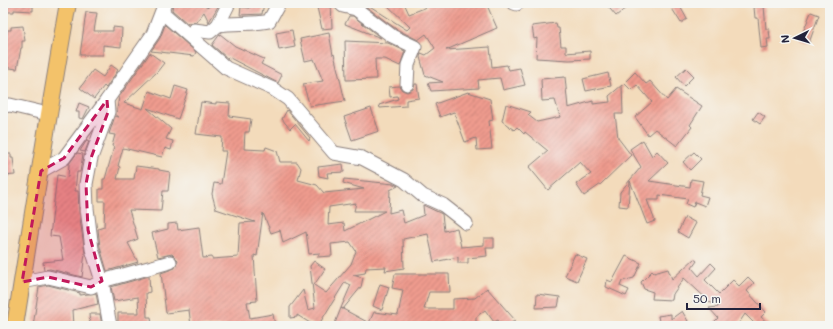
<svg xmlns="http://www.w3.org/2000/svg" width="833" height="329" font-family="Mali,sans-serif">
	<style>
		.building { fill: url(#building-hatch); fill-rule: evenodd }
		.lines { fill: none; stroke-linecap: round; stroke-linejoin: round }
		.minor-casing { stroke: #8a7e7b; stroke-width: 15 }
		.major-casing { stroke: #8a7e7b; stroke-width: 18 }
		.minor { stroke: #fff; stroke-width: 13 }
		.major { stroke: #f3c26a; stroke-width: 16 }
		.marked { fill: #c2185b; fill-opacity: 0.2; stroke: #c2185b; stroke-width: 3; stroke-dasharray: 8 5; stroke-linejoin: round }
	</style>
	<defs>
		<pattern id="building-hatch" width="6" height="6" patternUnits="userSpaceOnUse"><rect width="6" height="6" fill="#ef9b8e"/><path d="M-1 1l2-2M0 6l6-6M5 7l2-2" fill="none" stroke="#c17e75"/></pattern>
	</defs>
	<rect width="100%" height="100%" fill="#f6f6f2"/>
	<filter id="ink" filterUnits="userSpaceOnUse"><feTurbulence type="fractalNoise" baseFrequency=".025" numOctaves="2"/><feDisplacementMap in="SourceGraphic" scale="8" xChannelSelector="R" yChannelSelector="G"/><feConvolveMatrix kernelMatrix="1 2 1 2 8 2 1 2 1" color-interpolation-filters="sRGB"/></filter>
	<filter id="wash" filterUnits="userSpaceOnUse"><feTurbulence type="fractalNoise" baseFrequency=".012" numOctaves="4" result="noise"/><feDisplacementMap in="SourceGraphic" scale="16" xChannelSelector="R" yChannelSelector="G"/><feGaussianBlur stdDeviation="0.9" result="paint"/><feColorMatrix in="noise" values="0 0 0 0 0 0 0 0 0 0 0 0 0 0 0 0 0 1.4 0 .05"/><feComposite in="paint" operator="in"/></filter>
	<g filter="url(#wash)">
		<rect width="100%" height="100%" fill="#f3dbbb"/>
		<g id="blocks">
			<g class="building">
				<path d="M3,3H33V11L14,10V12H3Z"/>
				<path d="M173,3H197L209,7L210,3H220L209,22L204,12L196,22L188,24L172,10Z"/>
				<path d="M250,3H264L262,14L240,15L241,7L250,8Z"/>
				<path d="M316,3H331L332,28L322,29Z"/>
				<path d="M361,3H365L407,30L410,27L385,3H404L409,14L427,7V3H486L497,28L446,50L490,47L492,67L507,65L509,70L520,68L525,85L503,90L500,78L478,80L479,88L431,91L428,83L443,82L425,75L420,57L421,53L426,55L435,48L426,34L418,40L396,29Z"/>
				<path d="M605,3H632L616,16Z"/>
				<path d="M678,3L687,19L681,23L671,7Z"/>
				<path d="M764,6L766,29H769L770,39H767L768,47L761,48L758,18H755L754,7Z"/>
				<path d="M86,12L97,13L94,31H113V27L122,28L121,47L103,45V55H80Z"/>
				<path d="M811,12L819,15L809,43L800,40Z"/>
				<path d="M349,16H353L381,38L345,24Z"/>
				<path d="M556,23L557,28H559L561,46H566V53L590,51V59L569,60L536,58L537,38L534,39L532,26Z"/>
				<path d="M165,25L196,52L194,56L151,51L160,38Z"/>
				<path d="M23,26L25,41H22V48H21L17,69L3,67L7,30H11V27Z"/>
				<path d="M292,30L295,47L279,50L276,33Z"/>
				<path d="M329,33L333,55L334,54L345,101L310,106L303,84L323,81L314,59L305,61L300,39Z"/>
				<path d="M220,34L235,46L264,59L261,64L282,75L278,83L228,57L227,58L212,45Z"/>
				<path d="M345,41L388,43L405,51L400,66L385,59H375L376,79L346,80Z"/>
				<path d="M150,53L164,63L157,72L124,103L143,109L149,91L171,99L175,86L188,90L178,119L147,108L171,129L166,139L173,141L171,150L165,148L162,157L123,148L118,166L120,167L117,179H134L136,166L159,169V170L170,172L168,191H163L161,211L129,210L138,239L128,243L138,262L107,271L100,247L98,229L104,227L105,201H99V189H103V179H105L114,147L112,146L115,135L109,134L115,116L119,117L116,115L119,97Z"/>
				<path d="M111,65L118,70L106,88L104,86L94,99L80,88L93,70L103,77Z"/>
				<path d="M686,68L694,76L684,86L676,77Z"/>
				<path d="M635,72L646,84L650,81L667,100L676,89L702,106L690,125L692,127L677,146L655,129L648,135L635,117L652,102L637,85L631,90L624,83Z"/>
				<path d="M608,73L611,86L586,91L583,79Z"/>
				<path d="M565,77L568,108L593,101V104L610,102L609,96L622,85L623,114H615L618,138L631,155L601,184L584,196L576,184L591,174L580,162L548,190L529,167L548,151L525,132L524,134L517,127L514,130L502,121L506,104L531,112L528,115L537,122L560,117L555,100L542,101L541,79Z"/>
				<path d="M415,84H417L419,98L406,100V106L380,108L379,105L398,99L397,96L390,97L389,87L399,86L402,90L407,92L413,89Z"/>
				<path d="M468,92L490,99L493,120L489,121L492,149L477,150L476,138L465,142L454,112L440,117L435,104Z"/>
				<path d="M201,102L216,104V102L230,103L229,116L251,119L249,132H245L244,149L265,150L266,147L277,151L280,162H297L301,168L298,180L317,185L324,193L364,189L343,183L344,179L394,184L398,186L390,190L389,213L401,210L404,223L424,215L423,205L442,214L444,231L457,228L461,247L484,245V238H494V248H486L487,256L468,258V263H458V257L434,262L428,234L403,239L404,268L385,271L386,267L366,268L365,273L353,275L363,278L361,287L343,309L341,308L351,285L345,282L318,326H315L297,315V317L290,318V307L303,290L308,310L315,308L310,266L314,261L325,269L314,285L326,293L351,264L356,251L350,242L331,244L332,256L317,257L320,253L309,254L306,232L283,243L280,230L271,233L263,213L257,256L254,255L257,301L247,302L250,318L273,314L275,326H191L189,310L166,313L161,273L175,268L178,260L172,254L158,257L152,233L168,229V224L177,223L178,230L199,227L203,258L212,257V259L238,257L240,223L255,222L216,209L212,194L214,183L221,184L226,151H221L222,137L196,134ZM356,203L354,211H385L345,231L344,223L328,225L329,207Z"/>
				<path d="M79,103L89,107L83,119L79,118V112H76Z"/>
				<path d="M371,108L379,131L352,140L344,117Z"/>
				<path d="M287,110L310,138L309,141L295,124L290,129L282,119Z"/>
				<path d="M758,112L765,117L760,124L753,119Z"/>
				<path d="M87,140L89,141L85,152L80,151Z"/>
				<path d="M643,140L652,156L657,151L668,163L649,181L690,187L691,179L703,181L700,195L708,197L705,206L695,202L693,207L686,204L688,199L659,195V200H647L655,221L647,224L630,181L628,207L619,206L620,192L641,167L630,149Z"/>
				<path d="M694,152L701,159L690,170L683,162Z"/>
				<path d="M77,153L83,154L80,172H77L75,191H78L79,212L85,253L82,277L50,269L44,270L43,262L63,260L59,237L50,236L57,175L68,177L69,164Z"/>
				<path d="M6,154H11V158H13L15,175L3,176V157Z"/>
				<path d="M343,164L344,172L327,173L328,178L319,176L318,167Z"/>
				<path d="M685,217L696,223L688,238L678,232Z"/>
				<path d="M575,254L587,259L577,281L565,276Z"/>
				<path d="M626,256L641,263L634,278L622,281L620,286L629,290L626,296L606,287L607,280L612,282Z"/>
				<path d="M694,259L697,261L692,268L699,276L711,263L716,268L705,280L719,294L733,280L739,286L748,277L754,283L747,291L766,312L761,317L771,326H757L745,314L737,326H710L718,318L709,308L718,307V303H711L684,278L673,294L672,300L652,299L653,292L644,289L641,282L652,271L654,273L668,269L672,279Z"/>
				<path d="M395,274H449L450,292H429L424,309H453V299L475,298L487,288L515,320L508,326H503L498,320L494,322L485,310L476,317V326H334L341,308L369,323L374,312L398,315L403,290L392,288Z"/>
				<path d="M149,276L150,292L146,293L147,317H151L152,326H144V324L118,325V313H139L138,297L114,301L111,287Z"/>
				<path d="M380,284L389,287L382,310L373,306Z"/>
				<path d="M48,285L80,293V295L96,293L98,304L73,310L74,326H33L39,287Z"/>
				<path d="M537,294L560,297L558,307L536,308Z"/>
				<path d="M682,311L688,321L681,326H660L658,316L671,314V319Z"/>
				<path d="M89,314H100L102,325L90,326Z"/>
			</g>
		</g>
	</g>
	<g filter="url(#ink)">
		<use href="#blocks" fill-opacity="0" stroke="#8a7e7b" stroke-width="1"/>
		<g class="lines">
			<g class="minor-casing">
				<g id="minor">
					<path d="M340,3L343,6L356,9L392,36L415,47L408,65L407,84"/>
					<path d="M514,3L517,4"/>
					<path d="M163,13L226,68L273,89L288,99L334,153L362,158L404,180L423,196L443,205L466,223"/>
					<path d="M218,25C235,22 253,25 269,21L279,3"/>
					<path d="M190,35L194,30L210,32L218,25L229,3"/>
					<path d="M3,106L10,105L48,114"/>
					<path d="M41,171L64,158L107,100"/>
					<path d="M22,282L48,277L91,287L102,281L170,262"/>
					<path d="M110,326L102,281L92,249L87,208L86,184L91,158L108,112L107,100L153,34L165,3"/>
				</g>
			</g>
			<g class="major-casing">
				<path id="major" d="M15,326C32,218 49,110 68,3"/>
			</g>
			<use href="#minor" class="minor"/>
			<use href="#major" class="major"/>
		</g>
	</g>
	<path class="marked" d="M107,100L108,112L91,158L86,184L88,230L102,281L91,287L48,277L22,282L41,171L64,158Z"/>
	<rect width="833" height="329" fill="none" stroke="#f6f6f2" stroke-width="16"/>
	<g transform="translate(795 38) rotate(265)" stroke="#f6f6f2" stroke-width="3" paint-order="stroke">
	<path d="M0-3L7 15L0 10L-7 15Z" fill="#22223b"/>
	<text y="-6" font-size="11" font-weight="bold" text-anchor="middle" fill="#22223b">N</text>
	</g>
	<path d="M687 303v6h73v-6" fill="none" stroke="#22223b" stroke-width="2"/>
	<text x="693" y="303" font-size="12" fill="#22223b" stroke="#f6f6f2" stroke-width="3" paint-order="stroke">50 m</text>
</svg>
